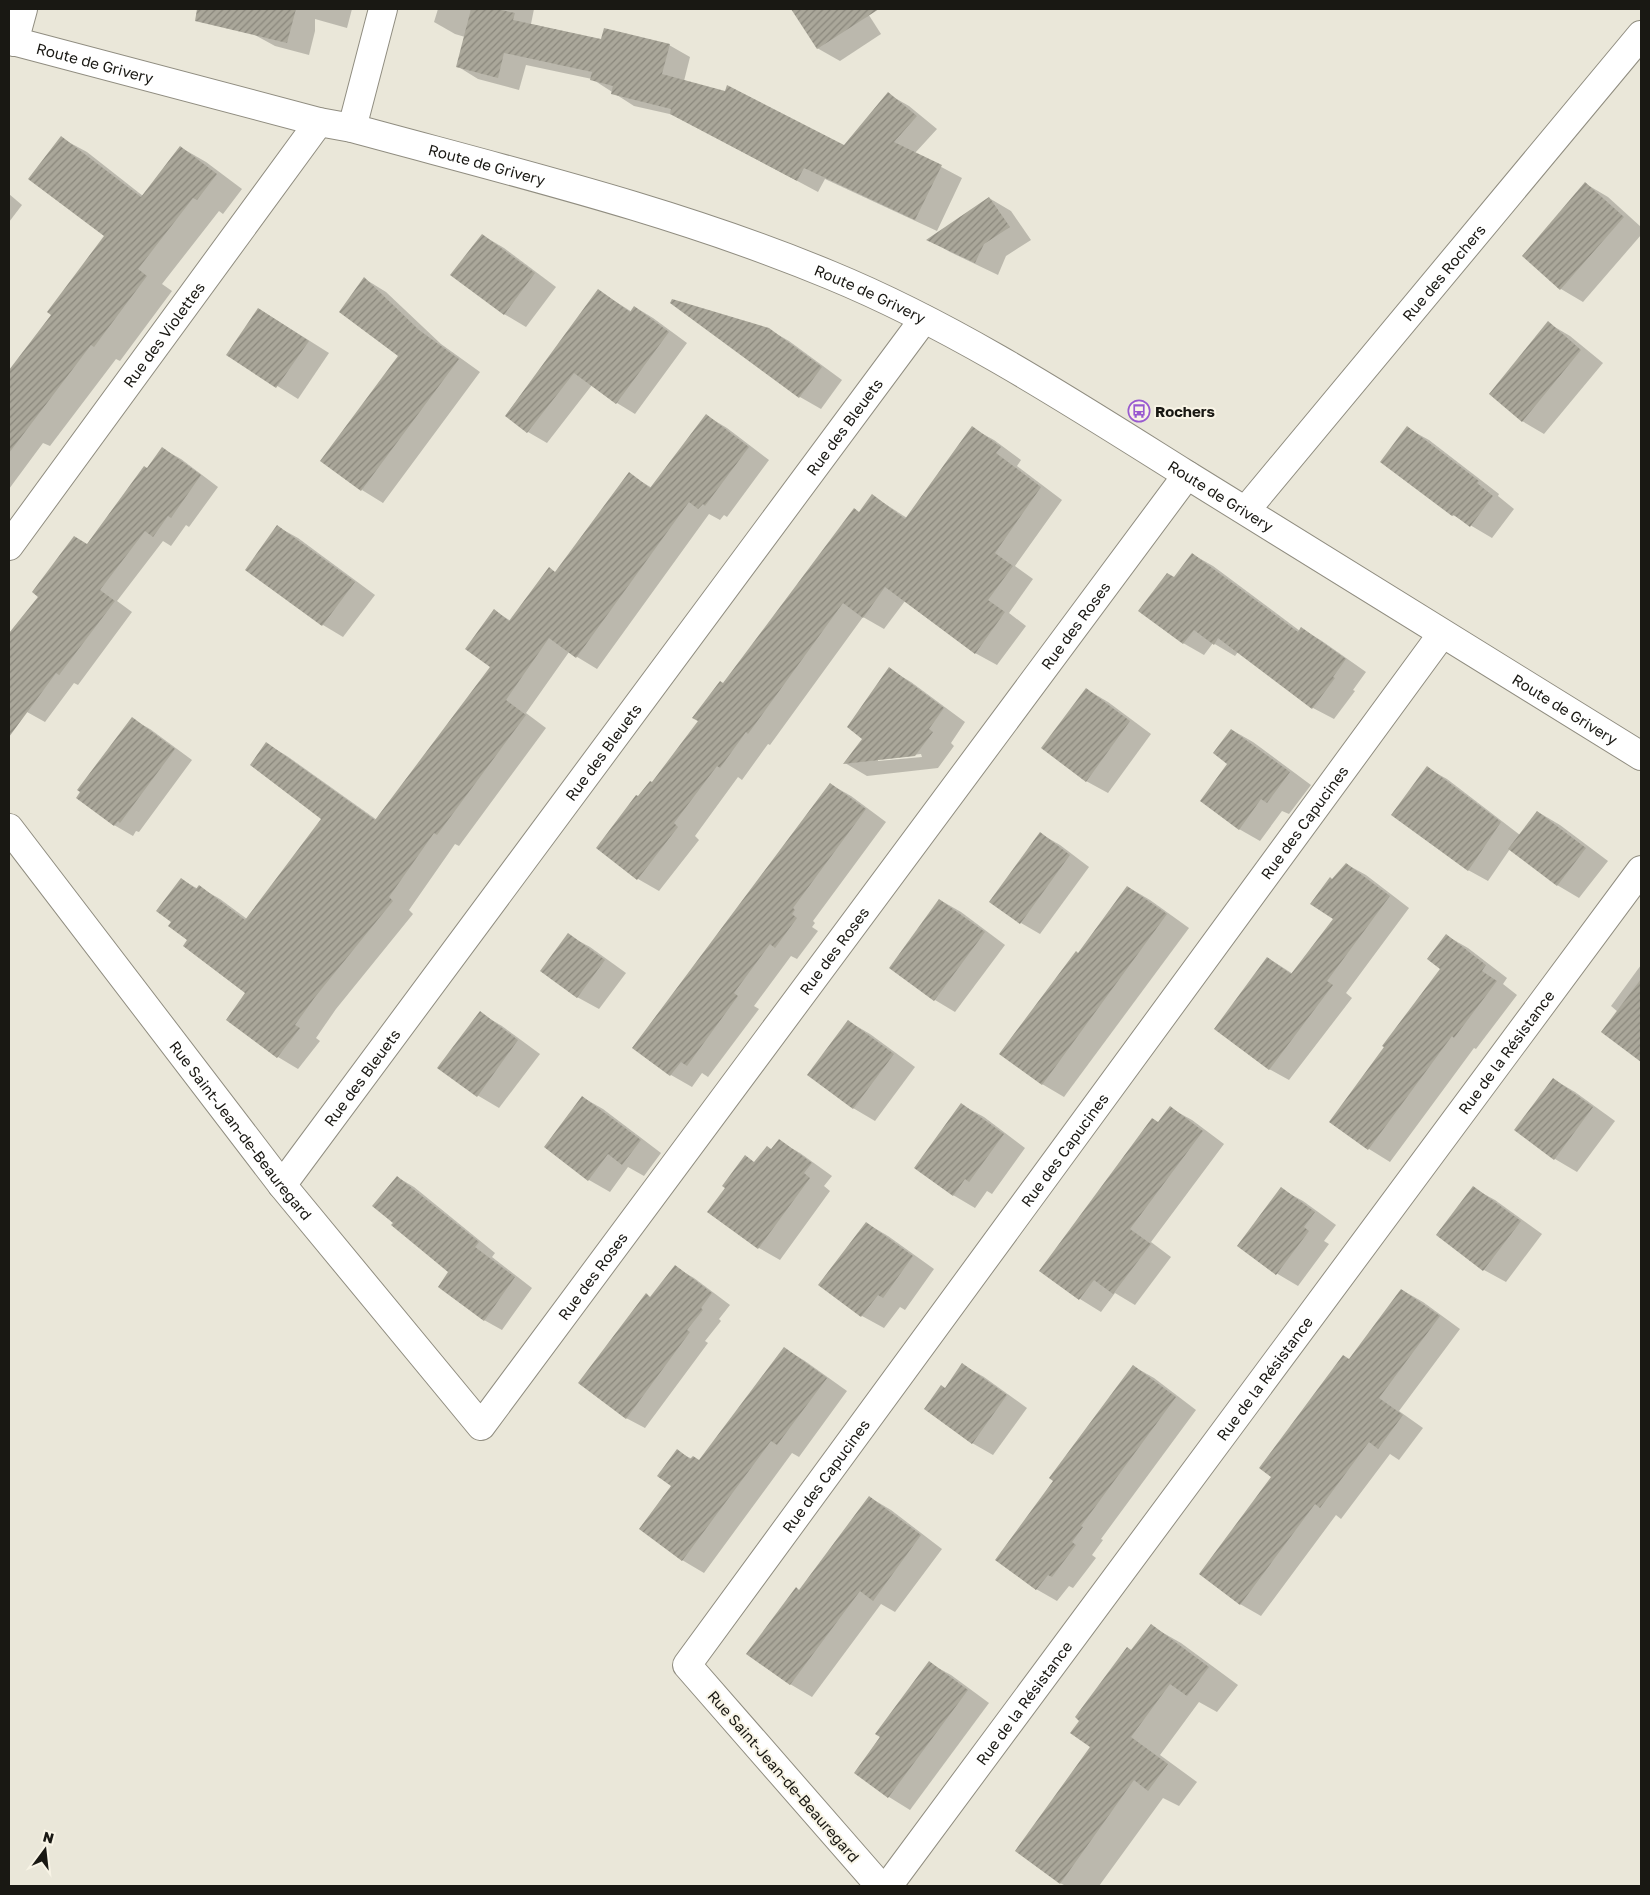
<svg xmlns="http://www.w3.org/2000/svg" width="1650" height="1895" font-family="'Golos Text',sans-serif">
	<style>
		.shadow { fill: #0003; fill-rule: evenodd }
		.building { fill: url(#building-hatch) }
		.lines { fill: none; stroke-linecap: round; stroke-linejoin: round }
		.street-casing { stroke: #908d80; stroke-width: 30 }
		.secondary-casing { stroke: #908d80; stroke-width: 30 }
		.street { stroke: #fff; stroke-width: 28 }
		.secondary { stroke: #fff; stroke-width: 28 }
		.labels { text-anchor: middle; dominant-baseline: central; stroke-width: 4; stroke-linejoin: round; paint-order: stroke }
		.street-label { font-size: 15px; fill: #191813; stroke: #f8f4e6 }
		.poi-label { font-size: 15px; font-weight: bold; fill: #191813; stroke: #f8f4e6; text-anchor: start }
	</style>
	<defs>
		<pattern id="building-hatch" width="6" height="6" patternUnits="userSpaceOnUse" patternTransform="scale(1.25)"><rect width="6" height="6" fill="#aaa79a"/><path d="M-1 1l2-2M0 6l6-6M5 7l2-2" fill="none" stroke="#8a877c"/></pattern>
	</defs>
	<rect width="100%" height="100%" fill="#eae7d9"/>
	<g class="shadow">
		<path d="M259,9H352L347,28L315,19V31L309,55L275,46L253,34Z"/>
		<path d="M438,9H534L531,24L602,40L669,45L690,57L684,81L844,147L888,94L909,106L937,129L915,153L962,178L937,231L825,179L818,192L674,115L634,106L592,79L526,65L519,90L478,79L457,66L465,37L455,34L434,22Z"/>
		<path d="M792,9H865L881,34L840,61L817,48Z"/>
		<path d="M61,138L87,152L143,196L180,147L206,162L242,189L223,214L219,211L162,284L172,291L120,361L116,359L50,446L43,443L9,489V373L53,315L106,236Z"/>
		<path d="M1586,184L1608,197L1641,227V235L1583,302L1561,289L1524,256Z"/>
		<path d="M9,194L22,205L9,222Z"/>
		<path d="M989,198L1011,211L1031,240L1006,256L998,275L950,252L929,240Z"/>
		<path d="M482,235L504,248L556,287L526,327L504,314Z"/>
		<path d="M365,279L386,292L441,344L480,372L383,503L362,490L400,356Z"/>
		<path d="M599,291L632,312L635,307L653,318L687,343L635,414L617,403L592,385L547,443L528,432L506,415Z"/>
		<path d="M672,303L768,329L789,341L842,380L821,409L800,397Z"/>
		<path d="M259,309L329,353L298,399L228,355Z"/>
		<path d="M1548,323L1570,336L1603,363L1544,434L1522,421Z"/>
		<path d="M707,416L727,428L769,460L727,517L724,515L720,520L709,514L597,669L569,652L526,713L546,728L459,846L455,844L409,910L413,914L336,1009L316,1038L320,1041L298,1069L278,1057L228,1019L247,993L189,940L181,879L198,889L199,887L220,899L247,919L323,818L267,744L287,756L377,820L491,667L495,611L511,621L556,573L629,474L652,488Z"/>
		<path d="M972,428L994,440L1021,460L1017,466L1062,500L1015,566L1033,579L1009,613L1026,626L997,665L975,653L905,601L884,629L863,617L770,745L768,744L742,780L738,777L695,836L699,840L659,891L638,879L598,848L652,783L699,721L724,684L873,496L907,518Z"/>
		<path d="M1407,428L1429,440L1499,494L1498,496L1514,509L1492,538L1453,515Z"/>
		<path d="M163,449L181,459L218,487L189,527L186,525L171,546L163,541L117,601L132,612L78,685L74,683L45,722L27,712L16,710L9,706V636L39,596L88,546Z"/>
		<path d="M278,527L298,538L375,595L343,637L323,625L247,569Z"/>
		<path d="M1192,554L1213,566L1300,631L1302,629L1322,641L1366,672L1353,690L1355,691L1334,719L1313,708L1238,652L1235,656L1213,643L1204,655L1183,643L1174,578Z"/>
		<path d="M889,669L911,682L965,722L951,743L954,746L938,768L867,776L845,763L863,739ZM921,754L922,757L878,761V759Z"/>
		<path d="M1086,689L1108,702L1151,734L1108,793L1086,781Z"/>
		<path d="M132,719L150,729L192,760L139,832L136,831L133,836L114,825Z"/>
		<path d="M1232,730L1253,742L1311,785L1289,814L1282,811L1260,841L1239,829L1229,764Z"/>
		<path d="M1427,768L1447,779L1520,835L1538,812L1560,825L1608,861L1579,898L1557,885L1510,849L1488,881L1468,870Z"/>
		<path d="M830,784L851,796L886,822L813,921L815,923L812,927L818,931L797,959L791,956L754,1006L759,1009L708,1077L702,1073L692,1087L671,1075L634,1048Z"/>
		<path d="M1041,834L1060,845L1089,867L1040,934L1021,923Z"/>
		<path d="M1346,864L1366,875L1409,908L1346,993L1352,998L1289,1080L1269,1069L1268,958L1293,974L1335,919L1333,880Z"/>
		<path d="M1128,887L1150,900L1189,928L1064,1097L1042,1084L1079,954Z"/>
		<path d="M940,900L961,912L1005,945L955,1012L935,1000Z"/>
		<path d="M568,935L590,947L626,973L599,1009L577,997Z"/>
		<path d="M1447,936L1468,948L1507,978L1503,984L1517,995L1476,1049L1474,1048L1390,1162L1369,1149L1331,1122L1442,969Z"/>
		<path d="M1641,965V1060L1603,1031L1618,1012L1611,1006Z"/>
		<path d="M480,1013L502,1026L540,1054L499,1108L477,1095Z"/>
		<path d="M848,1021L870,1034L915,1067L875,1121L853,1108Z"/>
		<path d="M1553,1079L1575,1092L1615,1121L1577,1172L1555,1159L1516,1130Z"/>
		<path d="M582,1097L603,1109L661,1153L644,1176L628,1167L610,1192L589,1180L545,1147Z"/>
		<path d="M962,1105L984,1117L1025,1148L992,1194L987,1191L975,1208L953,1195Z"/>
		<path d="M1170,1108L1192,1120L1224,1144L1151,1242L1171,1257L1135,1305L1115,1293L1101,1312L1080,1299L1040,1270Z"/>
		<path d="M779,1141L800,1153L832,1176L824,1186L830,1191L780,1260L759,1248L755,1163L772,1150Z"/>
		<path d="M397,1177L414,1187L495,1253L492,1257L532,1288L502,1330L484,1320L450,1272L395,1222Z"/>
		<path d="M1473,1188L1495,1200L1542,1234L1506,1282L1484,1270L1438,1235Z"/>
		<path d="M1281,1189L1303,1201L1336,1225L1324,1241L1329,1244L1298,1286L1276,1273Z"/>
		<path d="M866,1223L888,1236L934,1269L905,1310L900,1307L884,1328L862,1316L820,1285Z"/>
		<path d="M675,1267L694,1278L730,1305L719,1319L721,1321L705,1341L708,1343L645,1428L626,1418L646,1295L651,1298Z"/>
		<path d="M1402,1290L1423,1302L1460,1329L1399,1411L1423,1428L1399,1460L1390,1454L1341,1519L1336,1515L1261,1616L1240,1604L1273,1477L1350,1360Z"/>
		<path d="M784,1348L805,1361L847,1391L799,1457L792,1453L704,1573L682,1560L673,1485L677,1451L692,1459L700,1461Z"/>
		<path d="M963,1365L984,1377L1027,1408L993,1455L972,1443Z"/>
		<path d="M1133,1366L1154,1378L1196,1410L1101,1539L1103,1540L1092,1555L1096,1558L1073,1588L1069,1586L1057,1601L1036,1589Z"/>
		<path d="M869,1497L891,1510L942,1549L895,1612L881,1604L812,1697L790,1684L800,1591Z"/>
		<path d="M1151,1626L1181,1643L1238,1685L1217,1712L1199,1702L1160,1755L1197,1782L1179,1806L1163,1798L1099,1886H1066L1060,1883L1092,1747L1132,1651Z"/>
		<path d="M929,1663L951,1675L989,1703L910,1810L889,1797L856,1773Z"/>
	</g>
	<g class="building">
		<path d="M197,9H296L287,43L195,21Z"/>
		<path d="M471,9H497L515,13L513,20L601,39L604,28L670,44L662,74L725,91L727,85L844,145L888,92L917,116L894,142L942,165L915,220L804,168L797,181L670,114L671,109L611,94L613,86L590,80L592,72L504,53L498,78L456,67Z"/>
		<path d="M791,9H879L817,49Z"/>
		<path d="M61,136L141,197L180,146L217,174L197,200L193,198L138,269L147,276L94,347L91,345L9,453V370L51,315L47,312L104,236L28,179Z"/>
		<path d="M1585,182L1624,217L1560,290L1522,256Z"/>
		<path d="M989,197L1010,227L984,244L975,263L926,240Z"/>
		<path d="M482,234L535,273L504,315L450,275Z"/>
		<path d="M364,277L419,330L459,359L361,491L320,461L398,356L339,312Z"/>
		<path d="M598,289L630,312L634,306L669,332L616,404L574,373L527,433L505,416Z"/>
		<path d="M672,299L769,328L822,367L799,398L670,303Z"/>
		<path d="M258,308L309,341L276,388L226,355Z"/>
		<path d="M1548,321L1581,350L1522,422L1489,394Z"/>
		<path d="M706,414L749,447L705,506L703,504L698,509L689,502L576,658L549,638L506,700L526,715L437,835L434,833L389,897L393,901L315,997L295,1025L300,1028L277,1058L226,1020L245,993L183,946L187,940L168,926L171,922L156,911L181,878L196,889L199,885L245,920L321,819L250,765L266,742L375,820L490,667L465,649L494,609L509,621L549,567L555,572L629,472L650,488Z"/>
		<path d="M972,426L1001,447L996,453L1041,487L995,553L1013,566L988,600L1005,612L975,654L885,587L863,618L843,603L748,734L746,732L720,768L717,766L674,823L678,827L637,880L596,848L636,795L638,796L650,781L652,782L698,721L692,718L720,681L723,683L854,508L859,512L872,494L905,519Z"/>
		<path d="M1407,426L1479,481L1477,483L1493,496L1470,527L1454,515L1452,516L1380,462Z"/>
		<path d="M162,447L201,475L171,518L168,516L153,537L145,531L100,590L115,601L59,675L56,673L9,737V633L38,597L32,592L74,536L87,544L144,466L147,468Z"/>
		<path d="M277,525L355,582L322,626L245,570Z"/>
		<path d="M1192,553L1298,632L1301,627L1346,659L1333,677L1335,678L1312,709L1218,638L1214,645L1194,630L1183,644L1138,611L1167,573L1174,577Z"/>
		<path d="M889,667L944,708L929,729L933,732L915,756L843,764L862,739L847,727Z"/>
		<path d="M1086,688L1130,721L1086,782L1041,748Z"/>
		<path d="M132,717L175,749L120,823L118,821L114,826L76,798L80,792L77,790Z"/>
		<path d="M1231,729L1290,772L1267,803L1261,799L1239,830L1200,801L1227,764L1213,753Z"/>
		<path d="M1427,766L1501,822L1468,871L1391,815Z"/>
		<path d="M830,783L866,809L793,908L795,910L792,914L797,918L775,948L770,944L734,993L738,996L687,1066L681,1062L670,1076L632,1048Z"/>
		<path d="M1537,811L1586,848L1557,886L1508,849Z"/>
		<path d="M1040,832L1070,855L1020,924L989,902Z"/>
		<path d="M1346,863L1390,896L1327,981L1333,985L1269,1070L1214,1029L1267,957L1291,974L1333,919L1310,904L1330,877L1332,879Z"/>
		<path d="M1127,886L1167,914L1042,1085L999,1054L1076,951L1078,953Z"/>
		<path d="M939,899L985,932L934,1001L889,968Z"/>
		<path d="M568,933L605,960L577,998L540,971Z"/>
		<path d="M1446,934L1486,965L1482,971L1497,981L1454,1038L1452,1036L1368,1150L1329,1122L1384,1047L1382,1046L1440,969L1427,959Z"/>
		<path d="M1641,979V1062L1601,1032Z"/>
		<path d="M480,1011L518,1040L477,1097L437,1068Z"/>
		<path d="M848,1020L894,1054L853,1109L807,1075Z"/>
		<path d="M1553,1078L1593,1107L1554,1160L1514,1130Z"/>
		<path d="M582,1096L641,1140L622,1165L608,1154L588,1181L544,1147Z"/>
		<path d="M961,1103L1004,1134L969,1182L965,1179L953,1196L914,1168Z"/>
		<path d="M1170,1106L1203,1131L1130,1229L1151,1244L1113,1294L1094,1280L1079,1300L1039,1271L1152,1118L1158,1122Z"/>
		<path d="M779,1139L812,1163L804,1173L810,1178L758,1249L707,1212L725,1188L722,1186L745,1155L754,1162L767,1146L771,1149Z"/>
		<path d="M397,1176L479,1242L475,1247L515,1277L484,1321L438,1287L448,1272L391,1225L393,1223L372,1206Z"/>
		<path d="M1473,1186L1521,1221L1483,1271L1436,1235Z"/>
		<path d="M1281,1187L1315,1212L1304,1227L1309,1231L1276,1275L1237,1246Z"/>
		<path d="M866,1222L913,1256L883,1298L878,1295L861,1317L818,1285Z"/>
		<path d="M675,1265L712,1293L701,1308L703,1310L687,1330L690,1332L626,1419L578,1383L646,1293L650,1297Z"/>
		<path d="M1401,1289L1440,1316L1379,1398L1403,1415L1378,1449L1369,1442L1320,1508L1315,1504L1240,1605L1199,1574L1271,1477L1259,1468L1343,1355L1349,1359Z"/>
		<path d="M784,1347L827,1378L777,1445L771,1441L682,1561L639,1529L671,1486L657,1476L677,1449L690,1459L693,1456L699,1460Z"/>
		<path d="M962,1363L1007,1395L972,1444L924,1409L941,1385L945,1388Z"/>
		<path d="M1133,1365L1176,1397L1081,1526L1083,1527L1072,1542L1076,1545L1052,1577L1048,1575L1036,1590L995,1560L1053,1481L1049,1478Z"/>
		<path d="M869,1496L921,1535L873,1601L860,1591L790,1685L746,1654L796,1587L799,1590Z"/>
		<path d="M1151,1624L1209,1667L1187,1696L1170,1684L1131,1737L1168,1764L1148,1791L1134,1780L1060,1884L1015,1851L1090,1747L1070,1733L1079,1721L1075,1717L1127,1647L1131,1650Z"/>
		<path d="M929,1661L968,1690L888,1798L854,1773L880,1737L875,1734Z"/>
	</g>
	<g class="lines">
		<g class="street-casing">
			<g id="street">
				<path d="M14,42L23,9"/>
				<path d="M352,128L383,9"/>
				<path id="s1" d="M1246,510L1641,35"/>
				<path id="s2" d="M9,546L319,122"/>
				<path id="s3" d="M9,828L282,1185L481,1426L1187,475"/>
				<path id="s4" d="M282,1185L924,319"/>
				<path id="s5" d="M880,1886L687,1665L1442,634"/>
				<path id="s6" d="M888,1886L1641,870"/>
			</g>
		</g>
		<g class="secondary-casing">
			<g id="secondary">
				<path id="s7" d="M9,40L319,122L352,128C513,172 676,211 830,275C954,326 1071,402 1184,473C1337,568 1489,662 1641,756"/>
			</g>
		</g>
		<use href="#street" class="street"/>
		<use href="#secondary" class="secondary"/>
	</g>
	<defs>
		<g id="bus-ring" transform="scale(1.125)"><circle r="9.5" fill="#f8f4e6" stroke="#995ad0" stroke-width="1.5"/><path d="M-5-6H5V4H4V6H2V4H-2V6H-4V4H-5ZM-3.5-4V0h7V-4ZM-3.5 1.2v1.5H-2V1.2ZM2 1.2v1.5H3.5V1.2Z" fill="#995ad0"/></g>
	</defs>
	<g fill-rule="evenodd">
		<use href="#bus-ring" x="1139" y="411"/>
	</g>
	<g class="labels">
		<g class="street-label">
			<text stroke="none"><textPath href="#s7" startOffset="89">Route de Grivery</textPath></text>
			<text stroke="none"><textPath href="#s7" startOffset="494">Route de Grivery</textPath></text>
			<text stroke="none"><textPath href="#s1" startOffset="309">Rue des Rochers</textPath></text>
			<text stroke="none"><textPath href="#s7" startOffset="899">Route de Grivery</textPath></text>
			<text stroke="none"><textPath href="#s2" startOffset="262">Rue des Violettes</textPath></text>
			<text stroke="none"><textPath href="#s4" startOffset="944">Rue des Bleuets</textPath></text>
			<text stroke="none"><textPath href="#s7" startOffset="1304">Route de Grivery</textPath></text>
			<text stroke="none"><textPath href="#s3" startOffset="1759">Rue des Roses</textPath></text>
			<text stroke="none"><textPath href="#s7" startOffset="1709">Route de Grivery</textPath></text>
			<text stroke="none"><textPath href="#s4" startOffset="539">Rue des Bleuets</textPath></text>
			<text stroke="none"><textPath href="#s5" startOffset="1338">Rue des Capucines</textPath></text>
			<text stroke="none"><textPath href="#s3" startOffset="1354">Rue des Roses</textPath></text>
			<text stroke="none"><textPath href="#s6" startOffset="1038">Rue de la Résistance</textPath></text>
			<text stroke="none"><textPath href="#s4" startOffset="134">Rue des Bleuets</textPath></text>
			<text stroke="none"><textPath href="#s3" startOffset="381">Rue Saint-Jean-de-Beauregard</textPath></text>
			<text stroke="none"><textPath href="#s5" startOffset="932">Rue des Capucines</textPath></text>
			<text stroke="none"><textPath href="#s3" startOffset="949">Rue des Roses</textPath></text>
			<text stroke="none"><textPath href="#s6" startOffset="632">Rue de la Résistance</textPath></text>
			<text stroke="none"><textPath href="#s5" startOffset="528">Rue des Capucines</textPath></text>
			<text stroke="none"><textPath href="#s6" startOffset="228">Rue de la Résistance</textPath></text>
			<text transform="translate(784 1776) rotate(49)">Rue Saint-Jean-de-Beauregard</text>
		</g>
		<g class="poi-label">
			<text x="1155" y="411">Rochers</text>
		</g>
	</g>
	<rect width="1650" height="1895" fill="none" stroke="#191813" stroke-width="20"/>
	<g transform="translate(45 1850) rotate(15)" stroke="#f8f4e6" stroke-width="4" paint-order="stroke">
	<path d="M0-4L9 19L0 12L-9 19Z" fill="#191813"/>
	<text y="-8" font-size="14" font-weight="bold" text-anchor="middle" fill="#191813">N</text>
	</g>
</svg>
